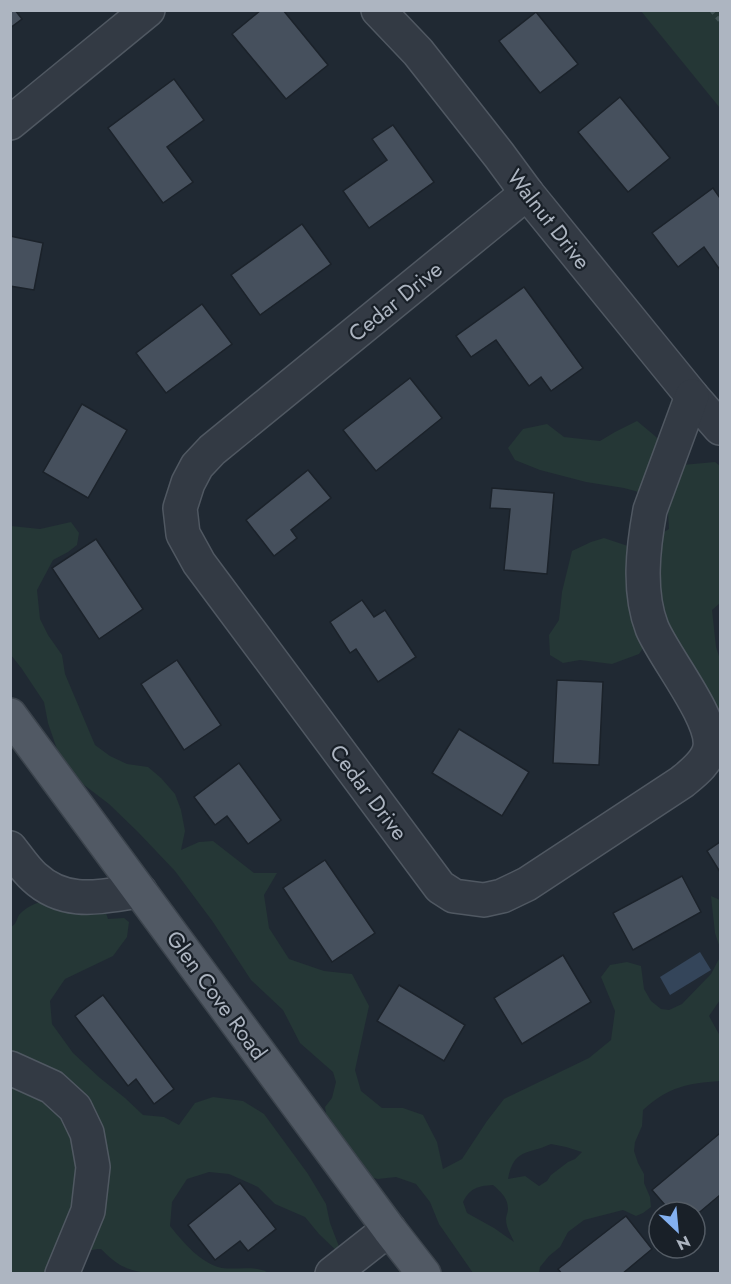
<svg xmlns="http://www.w3.org/2000/svg" width="731" height="1284" font-family="Jost,sans-serif">
	<style>
		.green { fill: #253736; fill-rule: evenodd }
		.water { fill: #34455a }
		.building { fill: #46505d; stroke: #1b222a; stroke-width: 1.5 }
		.lines { fill: none; stroke-linecap: round; stroke-linejoin: round }
		.minor-casing { stroke: #505862; stroke-width: 36 }
		.major-casing { stroke: #3c444d; stroke-width: 36 }
		.path { stroke: #415254; stroke-width: 4; stroke-dasharray: 4.5 4.5; stroke-linecap: butt }
		.minor { stroke: #333a44; stroke-width: 33 }
		.major { stroke: #515964; stroke-width: 33 }
		.labels { text-anchor: middle; dominant-baseline: central; stroke-width: 4.5; stroke-linejoin: round; paint-order: stroke }
		.street-label { font-size: 22px; fill: #adb5c1; stroke: #192028 }
	</style>
	<rect width="100%" height="100%" fill="#202933"/>
	<g class="green">
		<path d="M641,11H720V108Z"/>
		<path d="M637,421L655,436L682,465L715,462L720,466V603L712,610L716,647L720,659V716L704,695L650,638L639,654L612,664L580,660L563,663L550,655L549,635L559,620L562,592L572,551L591,542L604,538L628,546L639,559L657,536L669,529L668,512L646,494L624,488L586,482L540,470L515,460L508,448L523,429L547,424L564,437L600,441L615,432Z"/>
		<path d="M71,522L79,533L77,545L68,552L53,560L37,590L40,619L48,635L62,655L65,674L95,745L110,756L127,764L148,767L161,778L175,794L181,810L185,831L181,850L199,842L213,841L254,873H277L264,895L269,928L289,959L324,971L352,974L369,1006L355,1070L361,1091L382,1108H403L423,1115L437,1142L443,1169L462,1159L487,1121L504,1099L589,1058L611,1040L615,1011L601,977L610,965L627,962L641,966L644,989L651,1001L661,1009L669,1010L682,1004L711,974L720,957V1000L709,1016L720,1036V1081C688,1083 668,1087 643,1110L642,1126L635,1142L634,1151L638,1163L644,1174V1183L650,1197L651,1207L643,1213L636,1216L623,1210L584,1220L568,1232L560,1247L549,1256L540,1267L539,1273H473L439,1224L430,1202L416,1184L396,1177L378,1179L361,1175L328,1126L325,1107L332,1098L336,1082L333,1072L300,1043L283,1010L251,980L213,922L175,871L138,832L109,804L75,778L60,758L48,723L44,702L22,669L11,655V526L40,529ZM551,1144L566,1147L582,1152L575,1159L568,1162L551,1175L547,1181L539,1186L525,1176L508,1179C514,1148 527,1155 551,1144ZM493,1185C501,1192 508,1198 508,1209C508,1212 506,1216 506,1219C506,1228 511,1235 514,1242L494,1228L467,1213L463,1202C470,1188 478,1186 493,1185Z"/>
		<path d="M711,896L720,900V948L715,933Z"/>
		<path d="M40,902L105,910L108,919L124,918L129,922L127,937L113,956L65,979L50,1001L52,1024L73,1053L100,1078L125,1098L143,1115L164,1117L179,1125L195,1103L213,1097L243,1101L264,1114L308,1174L326,1204L330,1223L343,1257L319,1234L305,1217L275,1204L258,1187L229,1174L209,1172L187,1179L172,1202L170,1226C183,1242 200,1263 222,1268C237,1270 255,1265 269,1273H148C125,1270 117,1265 101,1249C82,1249 76,1258 68,1273L11,1274V927C16,924 16,921 19,915C24,909 33,904 40,902Z"/>
	</g>
	<path class="water" d="M700,952L711,970L670,995L660,977Z"/>
	<g class="building">
		<path d="M10,10H15L22,19L10,28Z"/>
		<path d="M261,10H283L328,65L286,99L232,34Z"/>
		<path d="M536,12L578,64L540,93L499,41Z"/>
		<path d="M174,79L204,120L167,147L193,182L163,203L108,128Z"/>
		<path d="M620,97L670,158L628,192L578,132Z"/>
		<path d="M393,125L434,182L369,228L343,191L387,160L372,139Z"/>
		<path d="M713,188L720,198V270L704,247L678,267L652,233Z"/>
		<path d="M302,224L331,264L260,315L231,275Z"/>
		<path d="M10,236L43,243L34,290L10,286Z"/>
		<path d="M524,287L583,368L551,391L541,377L529,386L496,340L471,357L456,336Z"/>
		<path d="M202,304L232,344L166,393L136,353Z"/>
		<path d="M410,378L442,418L376,471L343,430Z"/>
		<path d="M82,404L127,430L88,498L43,472Z"/>
		<path d="M308,470L331,498L291,530L297,538L274,556L246,520Z"/>
		<path d="M492,488L554,493L547,574L504,570L510,509L490,508Z"/>
		<path d="M96,539L143,609L99,639L52,568Z"/>
		<path d="M362,600L374,617L385,610L416,657L378,682L356,649L350,653L330,622Z"/>
		<path d="M177,660L221,725L184,750L141,684Z"/>
		<path d="M557,680L603,682L599,765L553,763Z"/>
		<path d="M459,729L529,772L502,816L432,773Z"/>
		<path d="M239,763L281,820L248,844L227,816L215,825L194,797Z"/>
		<path d="M720,842V872L707,851Z"/>
		<path d="M325,860L375,933L332,962L283,888Z"/>
		<path d="M682,876L701,912L633,950L613,913Z"/>
		<path d="M563,955L591,1002L522,1044L494,998Z"/>
		<path d="M399,985L465,1025L444,1061L377,1021Z"/>
		<path d="M103,995L174,1089L154,1104L136,1079L128,1086L75,1016Z"/>
		<path d="M719,1134L720,1135V1195L695,1216V1212H671L652,1190Z"/>
		<path d="M240,1183L276,1229L248,1251L240,1241L215,1260L188,1225Z"/>
		<path d="M626,1216L652,1249L622,1274H562L558,1269Z"/>
	</g>
	<g class="lines">
		<g class="minor-casing">
			<g id="minor">
				<path d="M378,10L418,52L499,155L527,193L692,396L720,428"/>
				<path d="M10,123L148,10"/>
				<path d="M527,193L212,450L197,466L188,483L180,508L183,534L199,563L440,887L454,896L484,900L502,896L527,884L682,782C693,773 708,762 710,747C714,718 664,657 652,628C638,592 643,548 650,510L692,396"/>
				<path d="M10,848C18,858 25,869 34,877C66,907 102,896 140,891"/>
				<path d="M10,1068L52,1087L75,1108L87,1133L93,1167L88,1211L62,1274"/>
				<path d="M332,1274L389,1229"/>
			</g>
		</g>
		<g class="major-casing">
			<path id="major" d="M10,715L389,1229L424,1274"/>
		</g>
		<path class="path" d="M711,10L720,21"/>
		<use href="#minor" class="minor"/>
		<use href="#major" class="major"/>
	</g>
	<g class="labels">
		<g class="street-label">
			<text transform="translate(549 219) rotate(52)">Walnut Drive</text>
			<text transform="translate(395 301) rotate(-39)">Cedar Drive</text>
			<text transform="translate(369 792) rotate(53)">Cedar Drive</text>
			<text transform="translate(217 995) rotate(54)">Glen Cove Road</text>
		</g>
	</g>
	<rect width="731" height="1284" fill="none" stroke="#adb5c1" stroke-width="24"/>
	<g transform="translate(677 1230) rotate(154)"><circle r="28" fill="#192028" stroke="#545c65" stroke-width="1.5"/>
	<path d="M0-4.5L10 22L0 15L-10 22Z" fill="#83b0f0"/>
	<text y="-9" font-size="16" font-weight="bold" text-anchor="middle" fill="#adb5c1">N</text>
	</g>
</svg>
